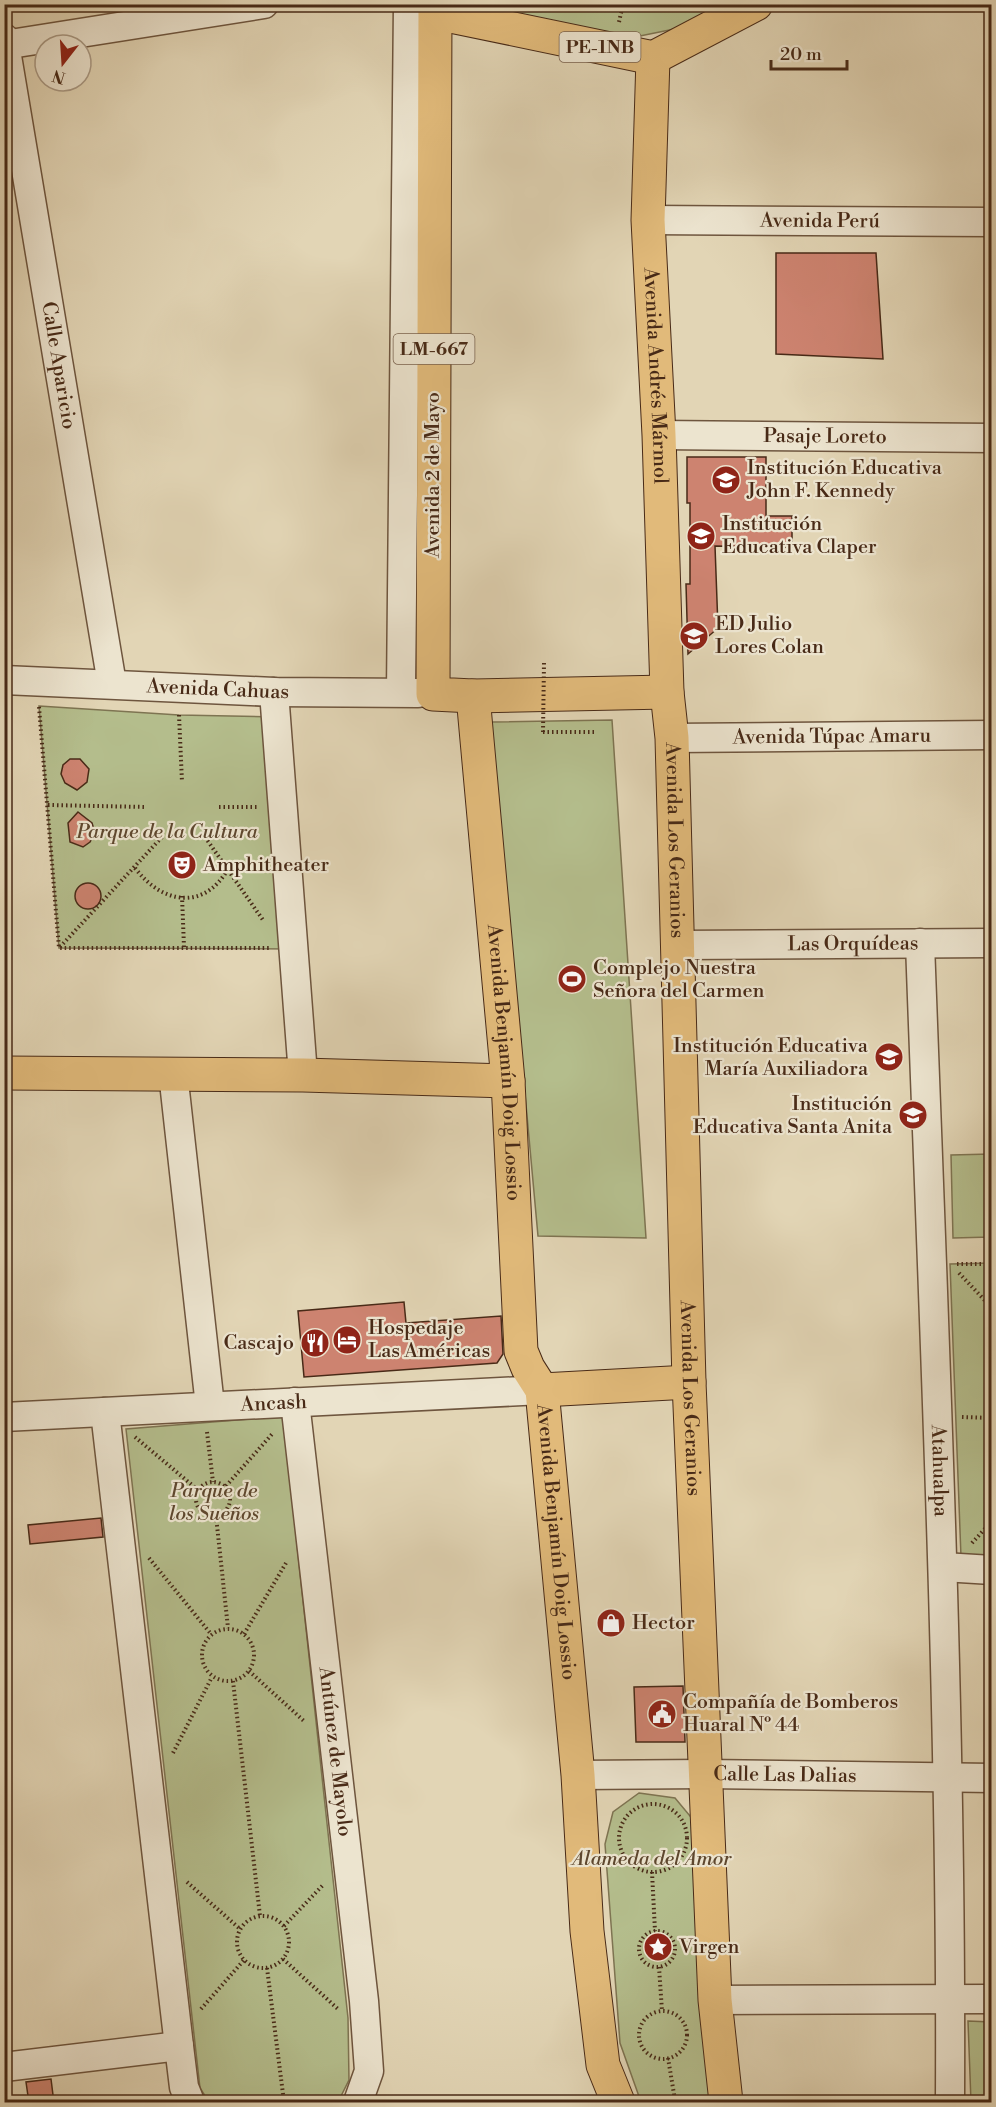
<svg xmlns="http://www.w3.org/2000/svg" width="996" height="2107" font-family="'Libre Bodoni',serif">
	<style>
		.green { fill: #b4bd8c; stroke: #7e7452; stroke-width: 1.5 }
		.building { fill: #cd8370; stroke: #482a17; stroke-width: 1.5 }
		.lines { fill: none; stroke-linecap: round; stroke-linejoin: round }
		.minor-casing { stroke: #6e553e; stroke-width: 31 }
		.major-casing { stroke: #482a17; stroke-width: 35 }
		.highway-casing { stroke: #482a17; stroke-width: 35 }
		.path { stroke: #482a17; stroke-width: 4; stroke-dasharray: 1.5 3; stroke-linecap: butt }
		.minor { stroke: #ece4cf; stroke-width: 28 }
		.major { stroke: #e1ba7a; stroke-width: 33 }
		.highway { stroke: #e1ba7a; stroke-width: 33 }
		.path-bridge { stroke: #482a17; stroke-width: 4; stroke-dasharray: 1.5 3; stroke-linecap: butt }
		.labels { text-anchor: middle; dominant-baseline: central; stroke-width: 4.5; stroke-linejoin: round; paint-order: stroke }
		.shield { fill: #ece4cf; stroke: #79624e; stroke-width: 1.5 }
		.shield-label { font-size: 18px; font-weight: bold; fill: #482a17 }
		.street-label { font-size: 20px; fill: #482a17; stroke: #ece4cf }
		.poi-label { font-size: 20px; fill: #482a17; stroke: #ece4cf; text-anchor: start }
		.park-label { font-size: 20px; font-style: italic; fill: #5e472e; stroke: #ece4cf }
	</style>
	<rect width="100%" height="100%" fill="#e2d5b5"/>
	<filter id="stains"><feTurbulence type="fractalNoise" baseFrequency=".00333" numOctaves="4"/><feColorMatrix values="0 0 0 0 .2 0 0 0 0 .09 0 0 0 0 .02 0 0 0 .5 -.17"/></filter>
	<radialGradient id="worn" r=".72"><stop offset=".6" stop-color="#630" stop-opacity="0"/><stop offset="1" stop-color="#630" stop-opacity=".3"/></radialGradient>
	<g class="green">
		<path d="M456,5H728L694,25L635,37Z"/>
		<path d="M39,706L179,715L275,717L294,949L59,948Z"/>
		<path d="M612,720L646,1238L538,1236L491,722Z"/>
		<path d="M991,1154V1237L953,1238L951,1155Z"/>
		<path d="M991,1263V1558L961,1557L950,1264Z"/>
		<path d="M287,1416L297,1545L348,2018L349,2080L338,2102H209L200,2088L126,1429Z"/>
		<path d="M639,1793L675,1798L695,1822L714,2102H641L620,2043L605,1844L613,1812Z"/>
		<path d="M968,2021L991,2022V2102H971Z"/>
	</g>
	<g class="building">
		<path d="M776,253H876L883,359L776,354Z"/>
		<path d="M687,457H766V516H792V547L715,546L718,628L688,654L686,584H690V503H687Z"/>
		<path d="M70,759H80L89,769L87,782L77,790L65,783L61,774L63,765Z"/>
		<path d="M78,812L92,823L95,833L90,842L83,847L70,842L68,823Z"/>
		<circle cx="88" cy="896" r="13"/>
		<path d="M404,1302L406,1323L501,1316L503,1354L497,1363L304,1377L298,1311Z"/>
		<path d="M101,1518L103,1537L30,1544L28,1525Z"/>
		<path d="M683,1686L685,1742H636L634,1687Z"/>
		<path d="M51,2079L54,2103H29L26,2082Z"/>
	</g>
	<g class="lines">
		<g class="minor-casing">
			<g id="minor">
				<path id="s1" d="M4,38L112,684"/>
				<path d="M4,45L264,4"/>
				<path id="s2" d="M648,220L992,222"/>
				<path id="s3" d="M659,435L992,438"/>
				<path id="s4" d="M4,680L274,692L418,693"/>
				<path d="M274,692L303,1075"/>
				<path d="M401,692L408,4"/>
				<path id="s5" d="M672,738L992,735"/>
				<path id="s6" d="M920,943C934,1330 952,1716 950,2102"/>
				<path id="s7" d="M679,945L992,943"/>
				<path d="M173,1073L210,1406"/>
				<path id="s8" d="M295,1402L364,2001L369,2071L358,2102"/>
				<path d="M105,1412L179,2046L184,2087L190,2102"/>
				<path id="s9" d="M4,1417L542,1390"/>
				<path d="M943,1567L992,1570"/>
				<path id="s10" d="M578,1775L705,1774L992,1778"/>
				<path d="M715,2000L992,1999"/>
				<path d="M4,2067L179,2046"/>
			</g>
		</g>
		<g class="major-casing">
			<g id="major">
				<path d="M435,4L433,694L473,696L667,692"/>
				<path id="s11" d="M653,58L648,220L659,435L667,692L672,738L689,1382L715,2000L726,2102"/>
				<path id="s12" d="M473,696L508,1081L521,1351L528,1368L542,1390L578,1775L587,1931L603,2065L618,2102"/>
				<path d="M4,1073L303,1075L508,1081"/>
				<path d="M542,1390L689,1382"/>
			</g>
		</g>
		<g class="highway-casing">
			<path id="highway" d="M436,4L451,16L653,58L756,4"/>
		</g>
		<g class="path">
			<path d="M619,22L623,4"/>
			<path d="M39,707L59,948H269"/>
			<path d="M179,715L182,782"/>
			<path d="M543,732H594"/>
			<path d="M48,805L146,807"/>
			<path d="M219,807H258"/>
			<path d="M205,837L263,920"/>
			<path d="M135,868C162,904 204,911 228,869"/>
			<path d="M182,896L184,947"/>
			<path d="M60,947L162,837"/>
			<path d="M957,1264H992"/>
			<path d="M959,1273L992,1308"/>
			<path d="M962,1417L992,1418"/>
			<path d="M207,1432L213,1482"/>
			<path d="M135,1437L198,1490"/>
			<circle cx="213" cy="1499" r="17"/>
			<path d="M226,1486L273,1433"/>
			<path d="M216,1516L228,1628"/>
			<path d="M972,1543L992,1521"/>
			<path d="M149,1558L211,1634"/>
			<circle cx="228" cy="1655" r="26"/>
			<path d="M244,1634L286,1563"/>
			<path d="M249,1671L304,1721"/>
			<path d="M233,1681L260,1916"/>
			<path d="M173,1753L212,1677"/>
			<circle cx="653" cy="1838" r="34"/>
			<path d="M652,1872L655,1931"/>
			<path d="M187,1882L240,1929"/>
			<circle cx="263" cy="1942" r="26"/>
			<path d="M284,1926L323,1885"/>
			<circle cx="657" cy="1949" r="18"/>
			<path d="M283,1959L338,2009"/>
			<path d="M659,1967L662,2011"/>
			<path d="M267,1968L284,2102"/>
			<path d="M201,2009L244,1960"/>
			<circle cx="663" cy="2035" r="24"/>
			<path d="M668,2058L675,2100"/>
			<path d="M670,2102L680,2100L688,2102"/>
		</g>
		<use href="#minor" class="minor"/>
		<use href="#major" class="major"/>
		<use href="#highway" class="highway"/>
		<path class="path-bridge" d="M543,732L544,663"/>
	</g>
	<defs>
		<g id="school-disc" transform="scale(1.5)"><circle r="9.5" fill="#8f2418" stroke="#ece4cf"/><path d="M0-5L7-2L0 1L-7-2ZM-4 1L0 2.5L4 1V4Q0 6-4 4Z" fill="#fff"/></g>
		<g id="theatre-disc" transform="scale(1.5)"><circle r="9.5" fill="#8f2418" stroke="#ece4cf"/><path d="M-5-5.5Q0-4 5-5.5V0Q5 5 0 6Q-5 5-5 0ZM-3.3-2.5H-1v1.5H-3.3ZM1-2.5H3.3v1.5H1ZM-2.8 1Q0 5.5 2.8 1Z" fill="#fff"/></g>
		<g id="stadium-disc" transform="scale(1.5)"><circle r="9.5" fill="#8f2418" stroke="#ece4cf"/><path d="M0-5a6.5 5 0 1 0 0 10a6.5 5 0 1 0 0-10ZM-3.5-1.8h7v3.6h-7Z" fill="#fff"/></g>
		<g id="hotel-disc" transform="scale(1.5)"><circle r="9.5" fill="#8f2418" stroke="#ece4cf"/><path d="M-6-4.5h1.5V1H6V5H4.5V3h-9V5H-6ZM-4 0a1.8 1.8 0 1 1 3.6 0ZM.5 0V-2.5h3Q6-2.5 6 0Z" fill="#fff"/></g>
		<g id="restaurant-disc" transform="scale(1.5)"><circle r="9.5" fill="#8f2418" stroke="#ece4cf"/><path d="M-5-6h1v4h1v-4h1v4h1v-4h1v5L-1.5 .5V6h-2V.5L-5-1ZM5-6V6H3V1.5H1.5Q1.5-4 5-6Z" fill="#fff"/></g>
		<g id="shop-disc" transform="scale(1.5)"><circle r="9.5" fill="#8f2418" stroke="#ece4cf"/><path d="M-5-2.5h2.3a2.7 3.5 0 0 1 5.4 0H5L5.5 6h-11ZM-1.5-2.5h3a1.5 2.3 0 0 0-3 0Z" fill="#fff"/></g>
		<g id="civic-disc" transform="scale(1.5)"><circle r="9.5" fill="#8f2418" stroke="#ece4cf"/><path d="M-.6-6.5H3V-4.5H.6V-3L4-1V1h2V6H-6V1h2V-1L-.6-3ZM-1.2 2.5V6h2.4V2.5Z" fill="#fff"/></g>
		<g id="sight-disc" transform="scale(1.5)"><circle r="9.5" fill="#8f2418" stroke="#ece4cf"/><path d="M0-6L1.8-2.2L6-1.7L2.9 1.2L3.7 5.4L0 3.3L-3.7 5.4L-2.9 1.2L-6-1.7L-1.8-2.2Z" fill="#fff"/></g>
	</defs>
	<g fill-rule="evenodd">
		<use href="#school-disc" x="726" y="480"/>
		<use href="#school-disc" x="701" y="536"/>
		<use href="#school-disc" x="694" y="636"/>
		<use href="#theatre-disc" x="182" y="865"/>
		<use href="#stadium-disc" x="572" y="979"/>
		<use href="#school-disc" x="889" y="1057"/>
		<use href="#school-disc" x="913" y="1115"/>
		<use href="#hotel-disc" x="347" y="1340"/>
		<use href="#restaurant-disc" x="315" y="1343"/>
		<use href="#shop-disc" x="611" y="1623"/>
		<use href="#civic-disc" x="662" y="1714"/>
		<use href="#sight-disc" x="658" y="1947"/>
	</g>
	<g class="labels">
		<g class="shield">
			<rect x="559.5" y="32" width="81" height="30" rx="4.5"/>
			<rect x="393.5" y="334" width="81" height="30" rx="4.5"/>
		</g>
		<g class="shield-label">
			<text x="600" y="47">PE-1NB</text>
			<text x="434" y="349">LM-667</text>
		</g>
		<g class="street-label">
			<text stroke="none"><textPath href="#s2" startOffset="172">Avenida Perú</textPath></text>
			<text stroke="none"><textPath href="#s1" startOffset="332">Calle Aparicio</textPath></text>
			<text stroke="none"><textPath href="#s11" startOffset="318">Avenida Andrés Mármol</textPath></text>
			<text stroke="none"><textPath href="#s3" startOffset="166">Pasaje Loreto</textPath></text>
			<text transform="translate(433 475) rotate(-90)">Avenida 2 de Mayo</text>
			<text stroke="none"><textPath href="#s4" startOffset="214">Avenida Cahuas</textPath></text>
			<text stroke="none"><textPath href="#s5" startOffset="160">Avenida Túpac Amaru</textPath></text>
			<text stroke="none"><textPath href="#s11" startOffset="783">Avenida Los Geranios</textPath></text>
			<text stroke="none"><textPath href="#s7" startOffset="174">Las Orquídeas</textPath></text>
			<text stroke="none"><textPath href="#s12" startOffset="368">Avenida Benjamín Doig Lossio</textPath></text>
			<text stroke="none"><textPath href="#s11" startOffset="1341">Avenida Los Geranios</textPath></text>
			<text stroke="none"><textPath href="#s9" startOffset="270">Ancash</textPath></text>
			<text stroke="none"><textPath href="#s6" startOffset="528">Atahualpa</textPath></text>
			<text stroke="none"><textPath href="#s12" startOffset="854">Avenida Benjamín Doig Lossio</textPath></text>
			<text stroke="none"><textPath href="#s8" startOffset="352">Antúnez de Mayolo</textPath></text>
			<text stroke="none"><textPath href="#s10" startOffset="207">Calle Las Dalias</textPath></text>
		</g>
		<g class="poi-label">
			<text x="747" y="468">Institución Educativa<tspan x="747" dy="23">John F. Kennedy</tspan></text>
			<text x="722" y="524">Institución<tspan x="722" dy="23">Educativa Claper</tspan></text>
			<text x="715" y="624">ED Julio<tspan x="715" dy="23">Lores Colan</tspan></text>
			<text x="203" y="865">Amphitheater</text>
			<text x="593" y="968">Complejo Nuestra<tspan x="593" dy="23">Señora del Carmen</tspan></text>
			<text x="868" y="1046" text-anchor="end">Institución Educativa<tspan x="868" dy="23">María Auxiliadora</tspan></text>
			<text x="892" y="1104" text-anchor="end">Institución<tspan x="892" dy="23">Educativa Santa Anita</tspan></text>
			<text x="368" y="1328">Hospedaje<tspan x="368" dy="23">Las Américas</tspan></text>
			<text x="294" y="1343" text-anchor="end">Cascajo</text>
			<text x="632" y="1623">Hector</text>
			<text x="683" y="1702">Compañía de Bomberos<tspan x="683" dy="23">Huaral Nº 44</tspan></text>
			<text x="679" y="1947">Virgen</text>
		</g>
		<g class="park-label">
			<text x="167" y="832">Parque de la Cultura</text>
			<text x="214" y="1491">Parque de<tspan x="214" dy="23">los Sueños</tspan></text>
			<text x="652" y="1859">Alameda del Amor</text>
		</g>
	</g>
	<rect width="996" height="2107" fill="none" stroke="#e2d5b5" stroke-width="24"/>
	<rect x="6" y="6" width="984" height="2095" fill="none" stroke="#482a17" stroke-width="3"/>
	<rect x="12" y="12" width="972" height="2083" fill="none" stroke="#482a17" stroke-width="1.5"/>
	<g transform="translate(63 63) rotate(197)"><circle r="28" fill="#ece4cf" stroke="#aa9a85" stroke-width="1.5"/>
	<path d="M0-4.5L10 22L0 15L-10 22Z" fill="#8f2418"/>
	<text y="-9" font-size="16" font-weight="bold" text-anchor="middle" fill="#482a17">N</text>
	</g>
	<path d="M771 60v9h76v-9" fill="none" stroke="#482a17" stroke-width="3"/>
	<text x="780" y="60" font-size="18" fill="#482a17" stroke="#ece4cf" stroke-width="4.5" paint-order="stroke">20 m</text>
	<rect width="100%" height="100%" filter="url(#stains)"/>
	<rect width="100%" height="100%" fill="url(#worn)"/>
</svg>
